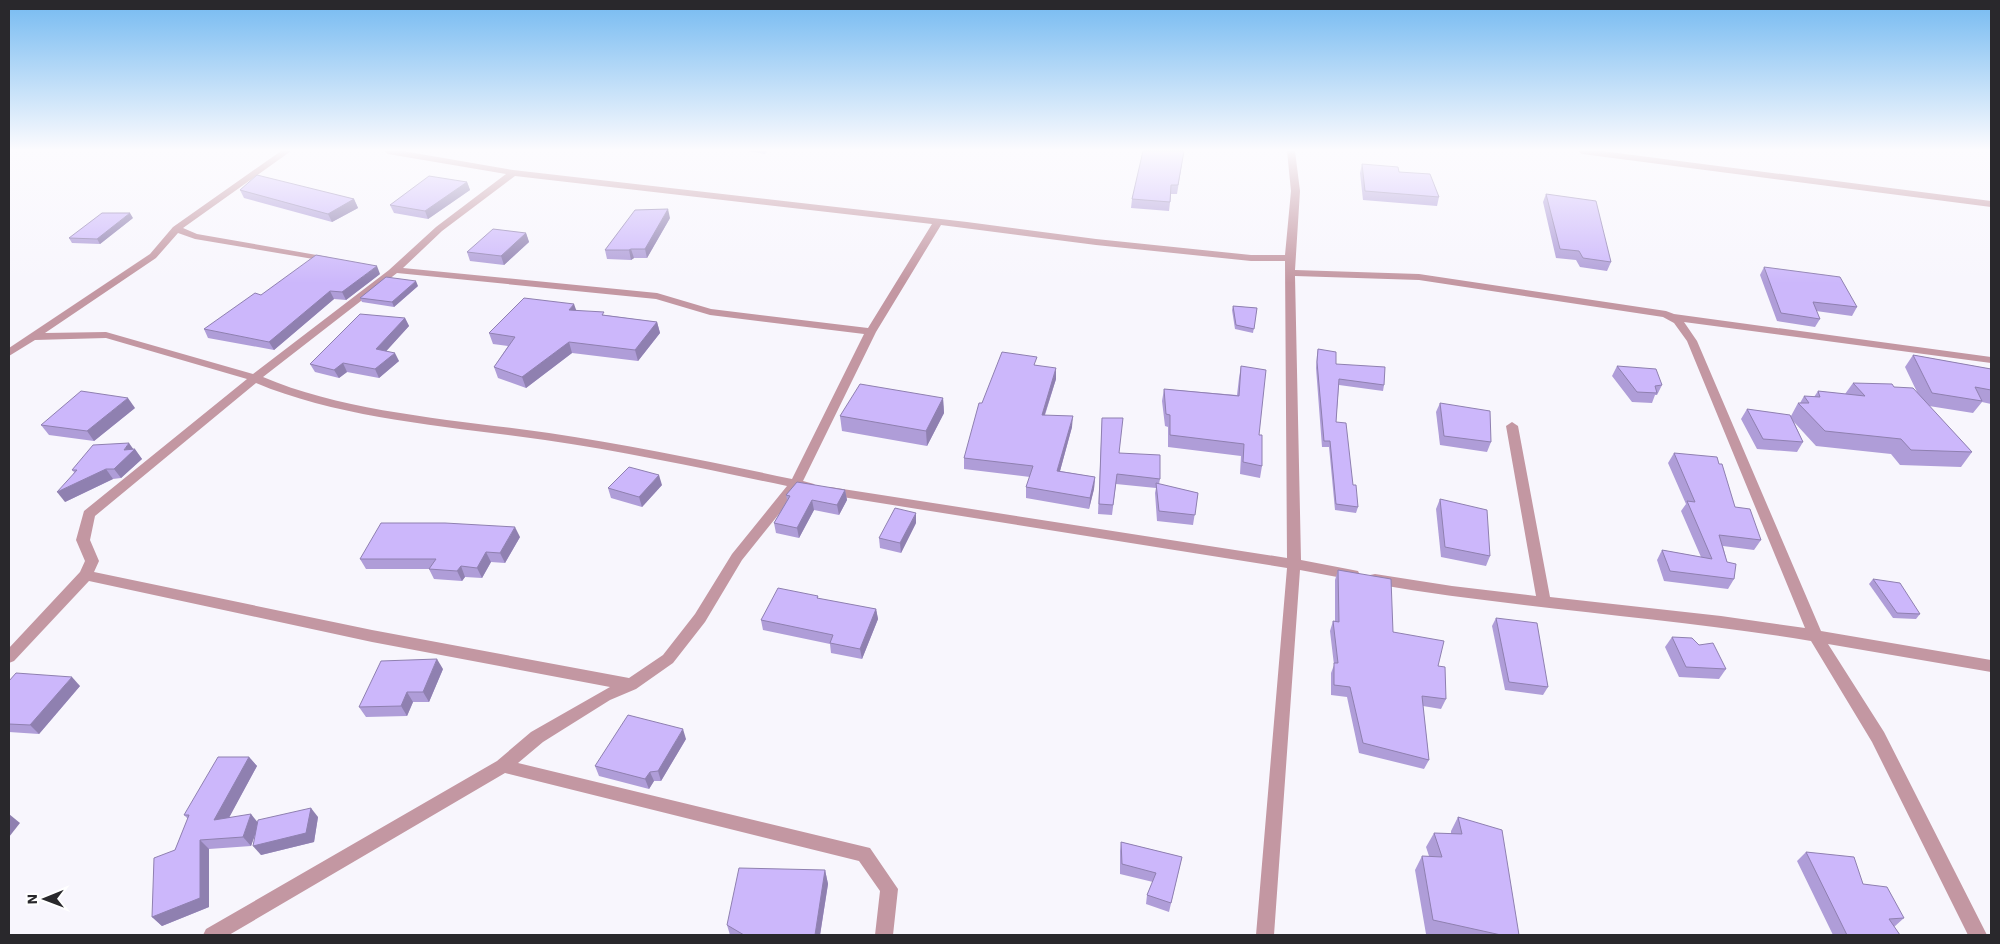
<svg xmlns="http://www.w3.org/2000/svg" width="2000" height="944" font-family="'Work Sans',sans-serif">
	<style>
		.lines { fill: none; stroke-linecap: round; stroke-linejoin: round }
		.minor { fill: #c397a2; fill-rule: evenodd }
		.wall { fill: #af9dd8 }
		.shaded-wall { fill: #8f80b0 }
		.building { fill: #ccb7fb; stroke: #8f80b0 }
	</style>
	<rect width="100%" height="100%" fill="#f8f6fd"/>
	<g class="lines">
		<g class="minor">
			<path d="M281,151H291L183,228L197,234L328,257L331,258V262L195,239L178,233L156,258L45,333L106,332L253,374L389,270L436,227L506,174L388,154L384,151H403L513,170L967,222L1096,239L1251,255H1285L1291,191L1287,151H1295L1300,191L1295,270L1419,274L1666,311L1674,314L1991,357V363L1684,322L1697,341L1821,631L1991,660V672L1828,644L1884,732L1987,935H1968L1872,742L1811,641C1666,617 1520,609 1375,584L1370,583L1368,579L1370,575L1375,574L1452,586L1536,596L1506,426L1512,422L1518,426L1550,597L1721,616L1805,628L1687,341L1674,323L1663,317L1419,280L1295,276L1301,560L1353,570L1358,571L1360,575L1358,579L1353,580L1300,570L1274,935H1256L1287,568L830,495L824,491L830,487L1287,558L1285,261H1251L1096,245L941,225L876,332L803,481L814,484L816,487L814,490L810,491L799,489L742,560L705,622L673,663L636,689L610,700L543,742L518,763L870,848L898,889L893,935H875L880,891L859,861L505,773L229,935H203L206,929L497,761L531,732L610,687L372,642L89,581L14,661L9,663V648L80,572L85,561L76,540L84,511L247,379L106,338L35,340L9,356V348L150,254L173,227ZM515,176L932,224L868,328L711,309L657,293L403,268L442,231ZM397,273L656,299L710,315L864,334L792,479C711,462 631,445 549,433C458,420 347,413 263,377ZM256,383C341,419 453,427 545,440C627,452 706,469 787,486L732,554L695,614L663,655L629,678L372,630L94,572L99,561L90,540L95,516Z"/>
			<path d="M1578,151H1602L1991,201V207L1582,154Z"/>
		</g>
	</g>
	<g class="wall">
		<path d="M747,151H767L765,154Z"/>
		<path d="M1184,151L1177,194H1171L1169,211L1131,208L1132,199Z"/>
		<path d="M1362,164L1399,172L1439,197L1437,206L1363,200L1360,173Z"/>
		<path d="M467,182L470,190L428,219L394,213L390,205Z"/>
		<path d="M240,190L354,199L358,208L332,222L244,198Z"/>
		<path d="M1546,194L1611,262L1607,271L1580,267L1576,260L1556,258L1543,202Z"/>
		<path d="M133,218L100,244L72,243L69,238Z"/>
		<path d="M670,218L647,258H634L631,260L607,259L605,250Z"/>
		<path d="M526,233L529,242L504,265L470,261L467,252Z"/>
		<path d="M1764,267L1857,307L1852,316L1816,311L1820,319L1815,327L1777,321L1760,275Z"/>
		<path d="M380,274L346,300L334,299L274,350L208,338L204,329L261,295Z"/>
		<path d="M418,286L394,307L362,302L360,298Z"/>
		<path d="M1233,306L1257,308L1253,333L1235,329L1232,310Z"/>
		<path d="M576,310L605,315L657,322L660,333L638,361L572,353L526,388L498,378L494,367L508,346L493,344L489,333Z"/>
		<path d="M405,318L409,326L386,351L399,361L379,378L347,372L339,378L315,372L310,364Z"/>
		<path d="M1318,349L1336,364L1384,385L1383,391L1339,385L1336,422L1358,507L1356,513L1335,510L1329,447H1322L1316,368L1317,355Z"/>
		<path d="M1913,355L1991,369V404L1982,402L1973,413L1929,406L1972,452L1961,467L1900,465L1891,454L1816,446L1794,422L1803,442L1797,452L1757,449L1741,419L1747,409L1791,416L1798,403H1800L1804,396L1814,397L1818,391L1845,394L1853,383L1894,387L1917,392L1905,367Z"/>
		<path d="M1037,365L1056,379L1045,415L1072,427L1060,471L1095,477L1094,489L1089,509L1026,498V487L1030,477L964,469V458L982,403Z"/>
		<path d="M1241,366L1259,435L1262,466L1260,478L1240,474L1241,456L1168,447V427L1165,426L1162,401L1164,389L1237,395L1239,378Z"/>
		<path d="M1617,366L1662,385L1657,395H1655L1652,403L1632,402L1612,376Z"/>
		<path d="M943,398L944,413L927,446L842,431L840,416Z"/>
		<path d="M1440,403L1491,442L1487,452L1440,445L1436,412Z"/>
		<path d="M135,408L94,441L49,435L41,425Z"/>
		<path d="M1102,418L1119,453L1160,479L1159,484L1198,493L1193,525L1157,521L1155,493L1156,488L1116,484L1112,515L1098,514Z"/>
		<path d="M134,449L142,459L121,478L113,479L65,502L74,472L72,470Z"/>
		<path d="M1674,453L1719,464L1735,507L1761,540L1754,550L1723,546L1727,562L1734,579L1728,589L1664,581L1657,560L1662,550L1701,557L1681,511L1686,504L1668,463Z"/>
		<path d="M662,485L642,507L611,498L608,488Z"/>
		<path d="M845,490L847,500L839,515L814,510L799,538L776,533L774,523L787,500L786,495Z"/>
		<path d="M1440,499L1490,556L1486,566L1441,557L1436,509Z"/>
		<path d="M916,523L901,553L880,548L879,538Z"/>
		<path d="M520,537L505,563L491,562L482,578L465,577L462,581L434,579L429,569H430H366L360,559Z"/>
		<path d="M1338,570L1393,632L1438,666L1446,699L1441,709L1423,706L1429,760L1424,769L1359,753L1347,697L1331,695V673L1334,665L1330,631L1333,621H1335V580Z"/>
		<path d="M1873,579L1920,614L1916,619L1893,618L1869,584Z"/>
		<path d="M818,596V599L876,609L878,619L862,659L831,653L830,644L763,630L761,620Z"/>
		<path d="M1496,618L1548,687L1543,695L1505,690L1492,626Z"/>
		<path d="M1672,637L1726,669L1719,679L1679,677L1665,647Z"/>
		<path d="M443,669L429,702H413L407,716L366,717L359,707Z"/>
		<path d="M9,681L80,686L39,734L9,732Z"/>
		<path d="M686,739L661,781H654L649,789L599,776L595,766Z"/>
		<path d="M249,757L257,766L229,817L258,822L318,817L314,842L261,855L255,834L251,846L209,849V907L162,926L152,917L175,850L188,819L184,815Z"/>
		<path d="M1458,817L1519,935H1432L1426,934L1415,870L1422,856H1429L1426,847L1434,833L1451,834V831Z"/>
		<path d="M1121,842L1182,857L1169,912L1146,904L1147,895L1153,882L1120,874V851Z"/>
		<path d="M1806,852L1863,884L1904,918L1894,927L1900,935H1833L1797,861Z"/>
		<path d="M825,870L828,884L820,935H730L727,925Z"/>
	</g>
	<g class="shaded-wall">
		<path d="M467,182L470,190L428,219L425,211Z"/>
		<path d="M354,199L358,208L332,222L328,214Z"/>
		<path d="M668,209L670,218L647,258L645,249Z"/>
		<path d="M130,213L133,218L100,244L97,239Z"/>
		<path d="M526,233L529,242L504,265L501,256Z"/>
		<path d="M631,249L634,258L631,260L629,250Z"/>
		<path d="M377,266L380,274L346,300L342,292Z"/>
		<path d="M416,281L418,286L394,307L392,302Z"/>
		<path d="M330,291L334,299L274,350L269,342Z"/>
		<path d="M574,304L578,315L569,310Z"/>
		<path d="M405,318L409,326L380,358L376,349Z"/>
		<path d="M657,322L660,333L638,361L635,350Z"/>
		<path d="M569,342L572,353L526,388L522,377Z"/>
		<path d="M395,353L399,361L379,378L375,369Z"/>
		<path d="M343,363L347,372L339,378L334,370Z"/>
		<path d="M1056,368V379L1041,426L1042,415Z"/>
		<path d="M128,398L135,408L94,441L87,431Z"/>
		<path d="M943,398L944,413L927,446L926,431Z"/>
		<path d="M1073,416L1072,427L1057,482V471Z"/>
		<path d="M129,443L134,450L135,449L142,459L121,478L114,469L124,450Z"/>
		<path d="M106,469L113,479L65,502L57,492Z"/>
		<path d="M659,475L662,485L642,507L639,497Z"/>
		<path d="M1095,477L1094,489L1089,509L1090,498Z"/>
		<path d="M845,490L847,500L839,515L837,505Z"/>
		<path d="M812,500L814,510L799,538L797,528Z"/>
		<path d="M916,513V523L901,553L900,543Z"/>
		<path d="M515,527L520,537L505,563L500,553Z"/>
		<path d="M486,552L491,562L482,578L477,568Z"/>
		<path d="M461,566L465,577L462,581L457,571Z"/>
		<path d="M876,609L878,619L862,659L860,649Z"/>
		<path d="M437,659L443,669L429,702L423,692Z"/>
		<path d="M72,677L80,686L39,734L30,725Z"/>
		<path d="M407,692L413,702L407,716L401,706Z"/>
		<path d="M683,729L686,739L661,781L658,771Z"/>
		<path d="M249,757L257,766L223,829L214,820Z"/>
		<path d="M650,772L654,781L649,789L645,779Z"/>
		<path d="M311,808L318,817L314,842L261,855L253,846Z"/>
		<path d="M9,814L20,823L9,837Z"/>
		<path d="M251,814L259,824L251,846L243,837Z"/>
		<path d="M200,840L209,849V907L162,926L152,917Z"/>
		<path d="M825,870L828,884L820,935H815Z"/>
	</g>
	<g class="building">
		<path d="M1143,151H1184L1178,185H1171L1170,202L1132,199Z"/>
		<path d="M1362,164L1398,167L1399,172L1430,174L1439,197L1365,191Z"/>
		<path d="M257,175L354,199L328,214L240,190Z"/>
		<path d="M429,176L467,182L425,211L390,205Z"/>
		<path d="M1546,194L1596,201L1611,262L1583,258L1579,251L1560,249Z"/>
		<path d="M668,209L645,249H631L629,250H605L635,210Z"/>
		<path d="M102,213H130L97,239L69,238Z"/>
		<path d="M493,229L526,233L501,256L467,252Z"/>
		<path d="M316,255L377,266L342,292L330,291L269,342L204,329L255,293L261,295Z"/>
		<path d="M1764,267L1840,277L1857,307L1813,302L1820,319L1781,313Z"/>
		<path d="M386,277L416,281L392,302L360,298Z"/>
		<path d="M524,298L574,304L569,310L604,312L602,315L657,322L635,350L569,342L522,377L494,367L515,337L489,333Z"/>
		<path d="M1233,306L1257,308L1254,329L1236,325Z"/>
		<path d="M360,314L405,318L376,349L395,353L375,369L343,363L334,370L310,364Z"/>
		<path d="M1318,349L1336,352V364L1385,367L1384,385L1339,379L1336,422L1346,423L1353,485H1356L1358,507L1336,504L1330,441H1324L1317,362Z"/>
		<path d="M1002,352L1037,357L1034,365L1056,368L1042,415L1073,416L1057,471L1095,477L1090,498L1026,487L1033,466L964,458L979,403H982Z"/>
		<path d="M1913,355L1991,369V390L1975,387L1982,401L1932,393Z"/>
		<path d="M1241,366L1266,370L1259,435H1262V466L1243,462L1244,444L1170,435V415L1166,414L1164,389L1239,396Z"/>
		<path d="M1617,366L1656,369L1662,385L1655,386L1657,393L1637,392Z"/>
		<path d="M1853,383L1892,384L1894,387L1913,388L1972,452L1911,450L1901,439L1825,431L1798,403H1809L1804,396L1820,397L1818,391L1865,396Z"/>
		<path d="M860,384L943,398L926,431L840,416Z"/>
		<path d="M81,391L128,398L87,431L41,425Z"/>
		<path d="M1440,403L1490,411L1491,442L1444,436Z"/>
		<path d="M1747,409L1790,415L1803,442L1763,439Z"/>
		<path d="M1102,418H1123L1119,453L1160,455V479L1117,474L1113,505L1099,504Z"/>
		<path d="M129,443L124,450L135,449L114,469H106L57,492L77,470H72L93,445Z"/>
		<path d="M1674,453L1717,457L1719,464H1722L1735,507L1750,509L1761,540L1719,535L1727,562L1736,564L1734,579L1670,571L1662,550L1712,559L1687,501L1695,502Z"/>
		<path d="M629,467L659,475L639,497L608,488Z"/>
		<path d="M797,482L845,490L837,505L812,500L797,528L774,523L790,496L786,495Z"/>
		<path d="M1156,483L1198,493L1195,515L1159,511Z"/>
		<path d="M1440,499L1487,510L1490,556L1445,547Z"/>
		<path d="M895,508L916,513L900,543L879,538Z"/>
		<path d="M381,523H445L515,527L500,553L486,552L477,568L461,566L457,571L429,569L436,559H360Z"/>
		<path d="M1338,570L1391,579L1393,632L1444,641L1438,666L1445,667L1446,699L1422,696L1429,760L1363,743L1350,687L1334,685V663H1338L1333,621L1339,622Z"/>
		<path d="M1873,579L1900,583L1920,614L1897,613Z"/>
		<path d="M778,588L818,596L817,598L876,609L860,649L830,643L833,635L761,620Z"/>
		<path d="M1496,618L1537,623L1548,687L1509,682Z"/>
		<path d="M1672,637L1692,638L1699,645L1713,643L1726,669L1686,667Z"/>
		<path d="M437,659L423,692H407L401,706L359,707L381,661Z"/>
		<path d="M16,673L72,677L30,725L9,724V681Z"/>
		<path d="M628,715L683,729L658,771L650,772L645,779L595,766Z"/>
		<path d="M218,757H249L214,820L251,814L243,837L200,840V898L152,917L154,858L175,850L189,815H184Z"/>
		<path d="M311,808L306,833L253,846L258,820Z"/>
		<path d="M1458,817L1502,830L1519,935H1501L1433,920L1422,856L1442,857L1434,833L1462,834Z"/>
		<path d="M1121,842L1182,857L1171,903L1147,895L1156,873L1122,864Z"/>
		<path d="M1806,852L1854,857L1863,884L1887,887L1904,918L1889,919L1900,935H1847Z"/>
		<path d="M739,868L825,870L815,935H744L727,925Z"/>
	</g>
	<linearGradient id="sky" x2="0" y2="1"><stop stop-color="#75baf1"/><stop offset="0.53" stop-color="#fcfbfe"/><stop offset="1" stop-color="#fcfbfe" stop-opacity="0"/></linearGradient>
	<rect width="2000" height="283" fill="url(#sky)"/>
	<rect width="2000" height="944" fill="none" stroke="#29282c" stroke-width="20"/>
	<g transform="translate(45 899) rotate(269)" stroke="#ffffff" stroke-width="4" paint-order="stroke">
	<path d="M0-4L9 19L0 12L-9 19Z" fill="#29282c"/>
	<text y="-8" font-size="14" font-weight="bold" text-anchor="middle" fill="#29282c">N</text>
	</g>
</svg>
